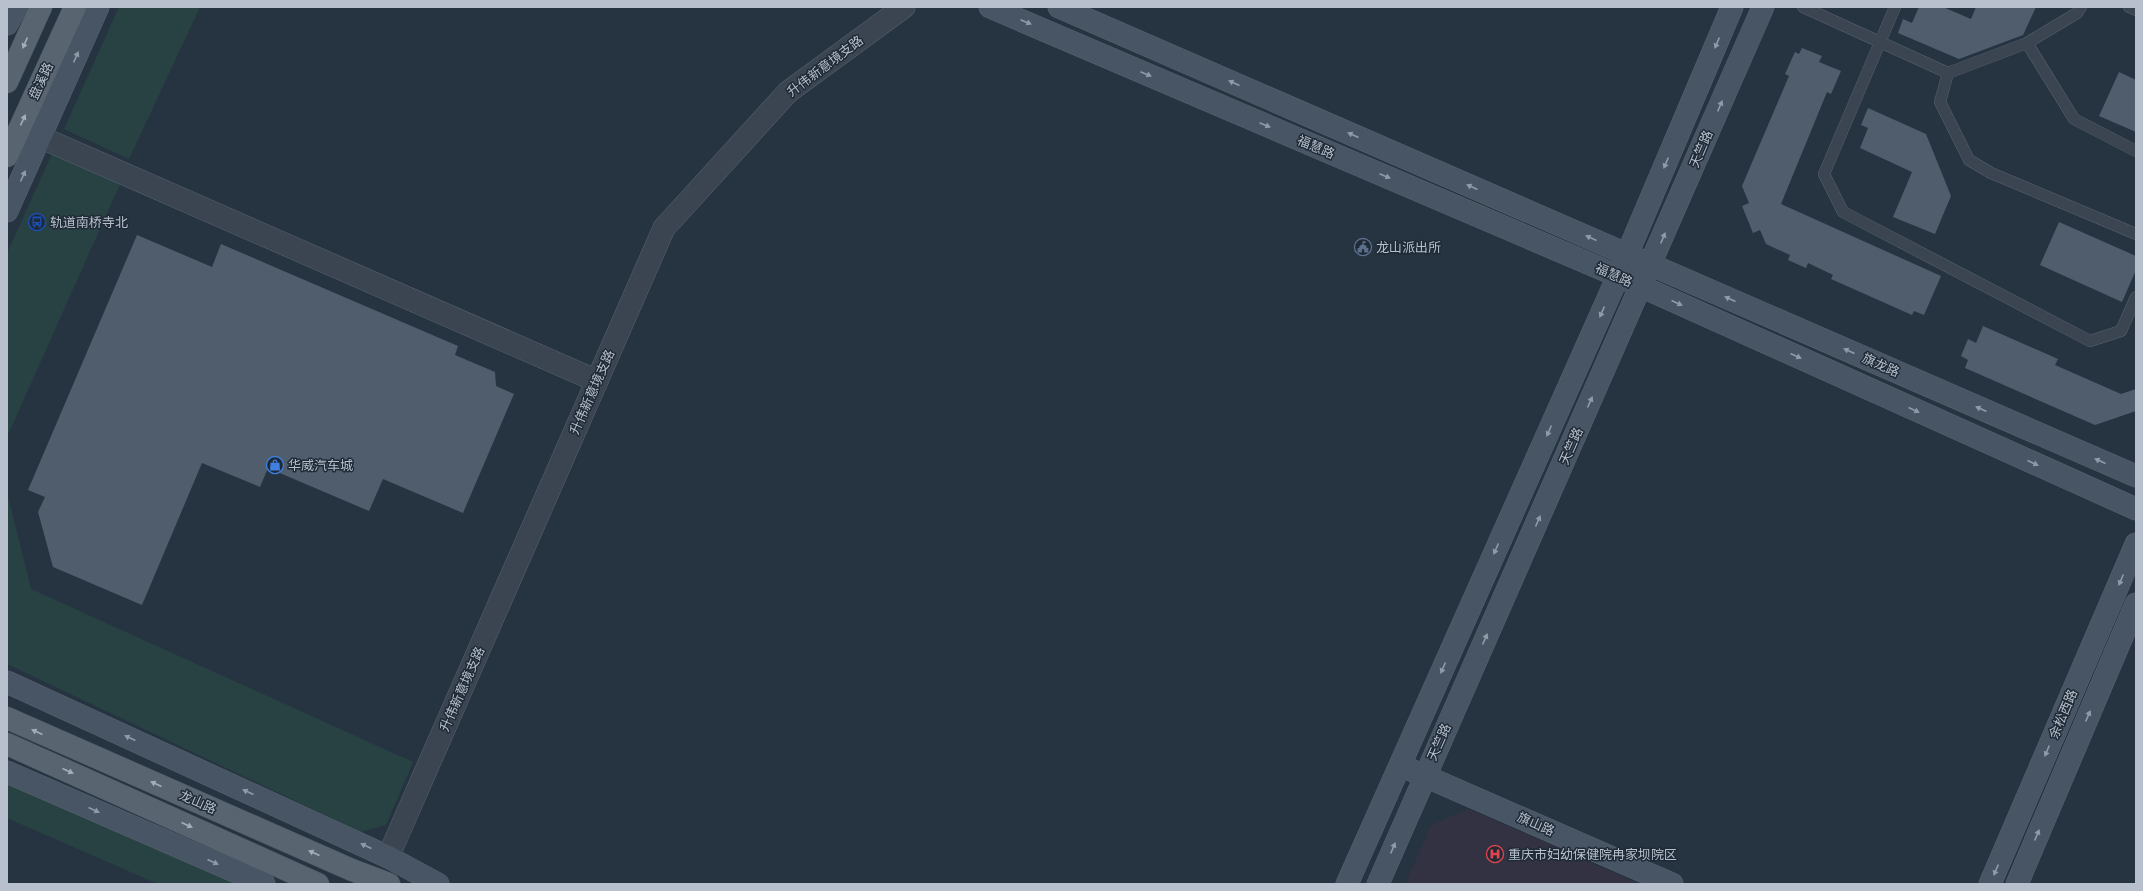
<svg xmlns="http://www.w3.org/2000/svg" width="2143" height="891" font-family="'DejaVu Sans','Noto Sans SC',sans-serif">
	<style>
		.medical { fill: #333242 }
		.green { fill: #284243 }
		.building { fill: #4f5d6d }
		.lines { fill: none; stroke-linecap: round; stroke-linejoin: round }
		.lane-casing { stroke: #58636f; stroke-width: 12 }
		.street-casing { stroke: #58636f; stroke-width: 23 }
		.secondary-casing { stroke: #58636f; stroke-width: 23 }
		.primary-casing { stroke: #47515e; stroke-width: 23 }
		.lane { stroke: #3a4551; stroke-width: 11 }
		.street { stroke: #3a4551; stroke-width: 22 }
		.secondary { stroke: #485564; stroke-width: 22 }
		.primary { stroke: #586571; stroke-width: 22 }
		.oneway { fill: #909ba8 }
		.oneway2 { fill: #a4aeba }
		.labels { text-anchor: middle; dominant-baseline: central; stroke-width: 3; stroke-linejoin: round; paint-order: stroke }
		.street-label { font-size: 13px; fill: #b7c0cc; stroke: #1f2a37 }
		.poi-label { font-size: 13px; fill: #b7c0cc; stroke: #1f2a37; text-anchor: start }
	</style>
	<rect width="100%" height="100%" fill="#263442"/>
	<path class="medical" d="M1469,809L1639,884H1405L1431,825Z"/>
	<g class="green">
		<path d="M119,7H200L129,159L64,129Z"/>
		<path d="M52,154L120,184L7,437V253Z"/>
		<path d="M7,493L31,589L413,762L386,825L361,832L7,664Z"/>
		<path d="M7,783L236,884H158L7,818Z"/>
	</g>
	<g class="building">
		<path d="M1919,7H1943L1971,19L1976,7H2036L2023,35L1959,59L1898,33L1903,19L1912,23Z"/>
		<path d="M1802,48L1822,56L1819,62L1841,71L1831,94L1827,92L1781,204L1941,276L1924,315L1914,311L1912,315L1831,279L1833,275L1808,263L1806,268L1788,260L1790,255L1766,244L1760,230L1753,233L1742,206L1749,203L1742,186L1789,76L1785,74L1795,52L1799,54Z"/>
		<path d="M2119,72L2136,80V132L2099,116Z"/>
		<path d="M1868,108L1926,134L1951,196L1935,234L1893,217L1912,172L1860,148L1868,128L1861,125Z"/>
		<path d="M2059,222L2136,256V270L2122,302L2040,265Z"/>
		<path d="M137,235L212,267L221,244L458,346L455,355L495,372L496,386L514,394L463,513L383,479L369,511L268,468L260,487L202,463L142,605L53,567L38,512L45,497L28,490Z"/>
		<path d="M1983,326L2058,359L2055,365L2121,394L2136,389V411L2095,425L1965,368L1968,360L1961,356L1968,339L1976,343Z"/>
	</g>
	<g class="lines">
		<g class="lane-casing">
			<g id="lane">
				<path d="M1803,7L1948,73L2027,43L2077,13L2081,7"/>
				<path d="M1895,7L1824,174L1843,212L2090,341L2121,331L2136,297"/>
				<path d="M2129,7L2136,10"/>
				<path d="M2027,43L2074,119L2136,151"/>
				<path d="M1948,73L1940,102L1969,160L1991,173L2136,234"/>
			</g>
		</g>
		<g class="street-casing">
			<g id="street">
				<path d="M40,137L597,381"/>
				<path d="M388,857L664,228L788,92L904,7"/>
			</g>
		</g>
		<g class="secondary-casing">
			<g id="secondary">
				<path d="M990,7L1618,276L2136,509"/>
				<path d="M1059,7L2136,476"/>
				<path d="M7,24L16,7"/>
				<path d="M7,211L98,7"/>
				<path d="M7,682L388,857L438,884"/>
				<path d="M1411,770L1672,884"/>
				<path d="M7,772L264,884"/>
				<path d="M1347,884L1618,276L1732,7"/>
				<path d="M1378,884L1763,7"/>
				<path d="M1990,884L2136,544"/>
				<path d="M2017,884L2136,604"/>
			</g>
		</g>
		<g class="primary-casing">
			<g id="primary">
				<path d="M7,82L41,7"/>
				<path d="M7,156L75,7"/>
				<path d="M7,718L352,870L389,884"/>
				<path d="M7,744L318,884"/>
			</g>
		</g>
		<use href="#lane" class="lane"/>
		<use href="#street" class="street"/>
		<use href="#secondary" class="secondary"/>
		<use href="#primary" class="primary"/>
	</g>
	<defs><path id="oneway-solid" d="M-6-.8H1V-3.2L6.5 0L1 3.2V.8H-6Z"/></defs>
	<g class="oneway">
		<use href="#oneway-solid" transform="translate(1026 22) rotate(23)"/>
		<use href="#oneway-solid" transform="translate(1717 43) rotate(113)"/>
		<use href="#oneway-solid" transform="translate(76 57) rotate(-66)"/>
		<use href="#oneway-solid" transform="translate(1146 74) rotate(23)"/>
		<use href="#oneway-solid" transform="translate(1234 83) rotate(-156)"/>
		<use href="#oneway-solid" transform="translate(1720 106) rotate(-67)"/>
		<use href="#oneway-solid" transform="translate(1265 125) rotate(23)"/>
		<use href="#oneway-solid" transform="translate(1353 135) rotate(-156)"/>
		<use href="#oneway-solid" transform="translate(1666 163) rotate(113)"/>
		<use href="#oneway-solid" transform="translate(23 176) rotate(-66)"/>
		<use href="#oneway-solid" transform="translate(1385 176) rotate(23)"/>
		<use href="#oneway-solid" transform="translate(1472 187) rotate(-156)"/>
		<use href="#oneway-solid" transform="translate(1591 238) rotate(-156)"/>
		<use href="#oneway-solid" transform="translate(1663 238) rotate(-67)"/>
		<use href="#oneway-solid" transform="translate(1730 299) rotate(-156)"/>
		<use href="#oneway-solid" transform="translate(1677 303) rotate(24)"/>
		<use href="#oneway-solid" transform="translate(1602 312) rotate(114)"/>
		<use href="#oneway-solid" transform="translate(1849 351) rotate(-156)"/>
		<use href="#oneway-solid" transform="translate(1796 356) rotate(24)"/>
		<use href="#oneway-solid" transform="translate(1590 402) rotate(-66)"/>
		<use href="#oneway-solid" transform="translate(1981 409) rotate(-156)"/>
		<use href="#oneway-solid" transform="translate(1914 410) rotate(24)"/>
		<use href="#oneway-solid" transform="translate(1549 431) rotate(114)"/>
		<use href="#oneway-solid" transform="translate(2100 461) rotate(-156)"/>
		<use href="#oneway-solid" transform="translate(2033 463) rotate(24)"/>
		<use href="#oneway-solid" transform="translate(1538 521) rotate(-66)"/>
		<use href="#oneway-solid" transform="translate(1496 549) rotate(114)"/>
		<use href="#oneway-solid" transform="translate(2121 580) rotate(113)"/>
		<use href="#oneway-solid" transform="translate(1485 639) rotate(-66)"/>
		<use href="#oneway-solid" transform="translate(1443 668) rotate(114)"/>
		<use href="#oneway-solid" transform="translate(2088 716) rotate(-67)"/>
		<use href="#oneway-solid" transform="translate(130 738) rotate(-155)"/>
		<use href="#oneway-solid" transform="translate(2047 751) rotate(113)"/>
		<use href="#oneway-solid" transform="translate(248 792) rotate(-155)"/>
		<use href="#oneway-solid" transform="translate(94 810) rotate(24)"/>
		<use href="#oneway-solid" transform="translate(2037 835) rotate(-67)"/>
		<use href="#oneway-solid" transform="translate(366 846) rotate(-155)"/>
		<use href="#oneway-solid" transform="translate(1393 848) rotate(-67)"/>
		<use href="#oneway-solid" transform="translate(213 862) rotate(24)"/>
		<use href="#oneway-solid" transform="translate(1996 870) rotate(113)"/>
	</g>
	<g class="oneway2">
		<use href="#oneway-solid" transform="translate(25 43) rotate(114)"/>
		<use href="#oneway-solid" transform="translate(23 120) rotate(-65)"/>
		<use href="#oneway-solid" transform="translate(37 732) rotate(-156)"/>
		<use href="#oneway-solid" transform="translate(68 771) rotate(24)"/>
		<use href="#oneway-solid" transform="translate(156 784) rotate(-156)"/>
		<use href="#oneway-solid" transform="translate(187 825) rotate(24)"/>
		<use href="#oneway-solid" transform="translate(314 853) rotate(-156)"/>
	</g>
	<defs>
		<g id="bus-ring" transform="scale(0.9)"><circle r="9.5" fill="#1f2a37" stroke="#1a4fb4" stroke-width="1.5"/><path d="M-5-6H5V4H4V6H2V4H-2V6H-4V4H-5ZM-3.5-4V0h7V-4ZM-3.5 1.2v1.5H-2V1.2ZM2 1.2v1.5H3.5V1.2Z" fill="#1a4fb4"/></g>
		<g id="civic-ring" transform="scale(0.9)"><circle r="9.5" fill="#1f2a37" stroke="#5c6f8a" stroke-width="1.5"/><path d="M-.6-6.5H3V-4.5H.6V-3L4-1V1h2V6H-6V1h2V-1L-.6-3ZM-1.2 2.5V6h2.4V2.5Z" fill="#5c6f8a"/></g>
		<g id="shop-ring" transform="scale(0.9)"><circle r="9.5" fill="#1f2a37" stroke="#3f7fe0" stroke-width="1.5"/><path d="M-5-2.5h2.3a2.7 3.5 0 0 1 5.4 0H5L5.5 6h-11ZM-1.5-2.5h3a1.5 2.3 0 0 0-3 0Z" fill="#3f7fe0"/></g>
		<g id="hospital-ring" transform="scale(0.9)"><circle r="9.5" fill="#1f2a37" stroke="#e0444e" stroke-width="1.5"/><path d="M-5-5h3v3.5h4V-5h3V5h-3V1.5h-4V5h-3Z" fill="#e0444e"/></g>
	</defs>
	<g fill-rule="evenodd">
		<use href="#bus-ring" x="37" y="222"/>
		<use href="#civic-ring" x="1363" y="247"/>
		<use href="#shop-ring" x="275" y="465"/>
		<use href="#hospital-ring" x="1495" y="854"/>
	</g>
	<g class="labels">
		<g class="street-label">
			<text transform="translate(825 66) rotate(-37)">升伟新意境支路</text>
			<text transform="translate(41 81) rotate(-65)">盘溪路</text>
			<text transform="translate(1316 147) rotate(23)">福慧路</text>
			<text transform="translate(1701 149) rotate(-67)">天竺路</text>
			<text transform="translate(1614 275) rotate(24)">福慧路</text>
			<text transform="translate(1881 365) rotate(24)">旗龙路</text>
			<text transform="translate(592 392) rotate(-66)">升伟新意境支路</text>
			<text transform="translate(1571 446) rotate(-66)">天竺路</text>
			<text transform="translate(462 689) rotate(-66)">升伟新意境支路</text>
			<text transform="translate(2063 714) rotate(-67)">余松西路</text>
			<text transform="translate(1439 742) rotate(-66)">天竺路</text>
			<text transform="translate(198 802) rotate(24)">龙山路</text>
			<text transform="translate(1536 824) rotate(24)">旗山路</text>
		</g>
		<g class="poi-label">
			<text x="50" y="222">轨道南桥寺北</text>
			<text x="1376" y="247">龙山派出所</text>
			<text x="288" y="465">华威汽车城</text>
			<text x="1508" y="854">重庆市妇幼保健院冉家坝院区</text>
		</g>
	</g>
	<rect width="2143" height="891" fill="none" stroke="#b7c0cc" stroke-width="16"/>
</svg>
